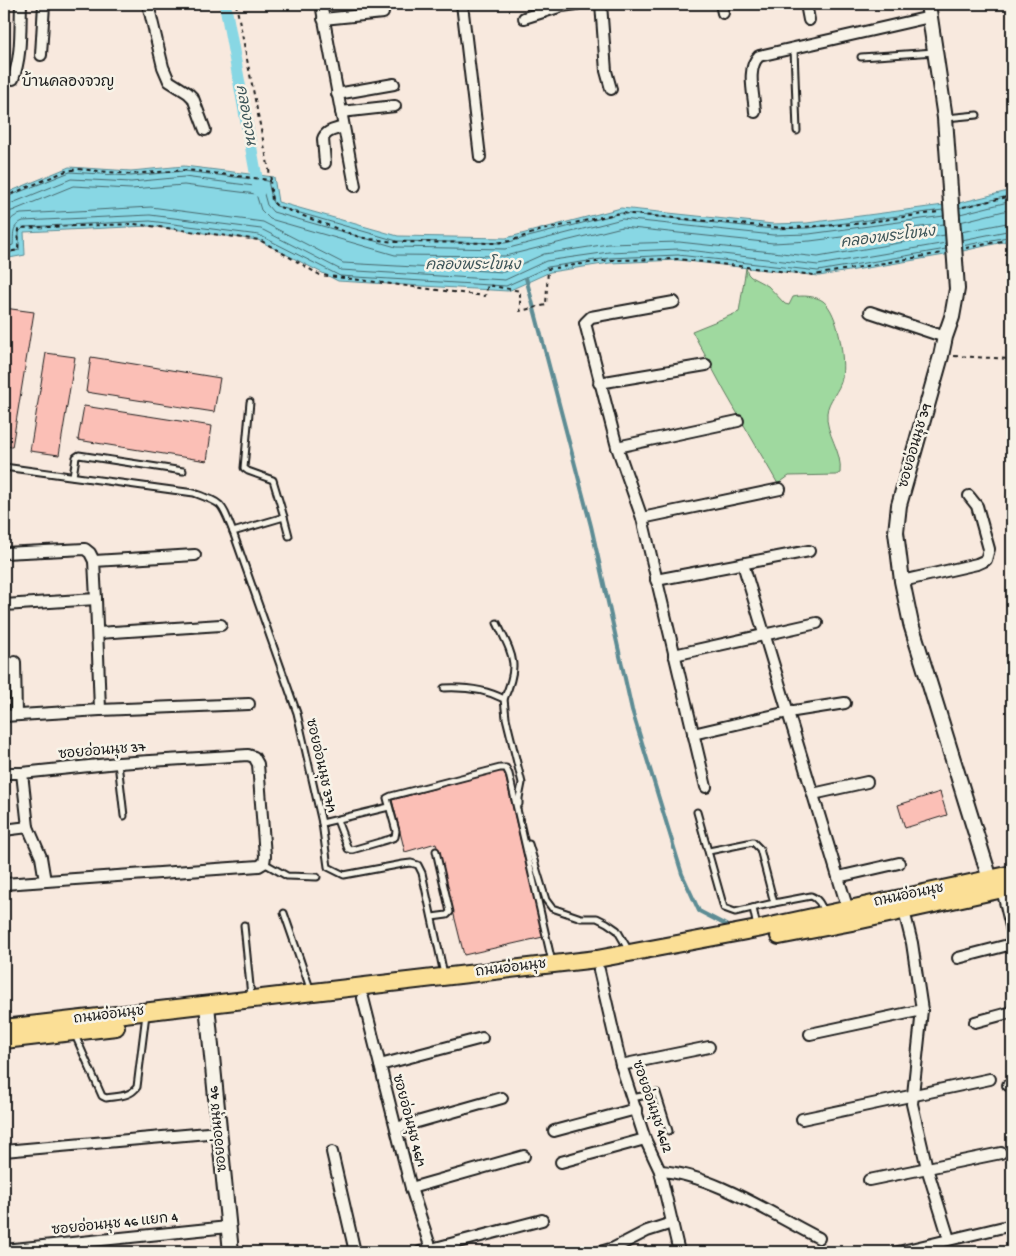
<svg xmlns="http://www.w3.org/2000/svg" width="1016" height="1256" font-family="'Gochi Hand','Playpen Sans Thai',sans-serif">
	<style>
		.green { fill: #9fd99f; stroke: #5e7a5e }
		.water { fill: #88d7e4; stroke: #5d8c94 }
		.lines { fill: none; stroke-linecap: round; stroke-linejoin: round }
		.shore { stroke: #47676c; stroke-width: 1 }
		.stream { stroke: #5d8c94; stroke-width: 4 }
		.canal { stroke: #88d7e4; stroke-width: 12 }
		.building { fill: #fbbfb6; stroke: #1c1c1c }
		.lane-casing { stroke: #1c1c1c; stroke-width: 9 }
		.street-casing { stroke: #1c1c1c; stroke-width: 14 }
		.secondary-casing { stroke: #1c1c1c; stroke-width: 18 }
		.primary-casing { stroke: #1c1c1c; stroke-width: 20 }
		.path { stroke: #1c1c1c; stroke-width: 2; stroke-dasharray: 4 4; stroke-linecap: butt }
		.lane { stroke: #f7f3e8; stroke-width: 5 }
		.street { stroke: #f7f3e8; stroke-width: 10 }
		.secondary { stroke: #f7f3e8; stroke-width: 14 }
		.primary { stroke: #fbdf96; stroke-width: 16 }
		.labels { text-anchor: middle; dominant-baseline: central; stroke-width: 5; stroke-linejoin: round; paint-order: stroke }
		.street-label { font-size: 14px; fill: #1c1c1c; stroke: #f7f3e8 }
		.neighbourhood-label { font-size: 15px; fill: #1c1c1c; stroke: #f7f3e8 }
		.water-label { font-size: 15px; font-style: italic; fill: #3c5458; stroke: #f7f3e8 }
	</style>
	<rect width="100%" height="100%" fill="#f8e9de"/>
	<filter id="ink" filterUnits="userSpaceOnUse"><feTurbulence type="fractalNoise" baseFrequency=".02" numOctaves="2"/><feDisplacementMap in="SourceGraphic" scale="10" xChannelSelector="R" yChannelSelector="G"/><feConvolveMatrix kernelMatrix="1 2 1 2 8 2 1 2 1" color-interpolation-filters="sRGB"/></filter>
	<g filter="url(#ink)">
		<path class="green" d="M746,268L748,274L751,277L768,286L785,304L789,305L793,297C802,295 816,296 823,301C839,313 845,360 842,378C840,391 828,400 827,413C825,434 843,451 840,473L836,475L789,476L778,484L725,392L692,331L739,312Z"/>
		<path class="water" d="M184,166L274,177L278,202L398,236L506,238L621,208L773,224L807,223L959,203L1012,190V240L945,255L819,276L678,260L610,263L550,272L508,291L338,281L258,240L149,226L24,232L25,255L4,259V194L69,167L131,171Z"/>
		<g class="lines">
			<g class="shore">
				<path d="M4,198L70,172L131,176L184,171L268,181L273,203L276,206L397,241L505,243L621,213L773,229L808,228L943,210"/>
				<path d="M4,205L10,204L71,179L131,182L184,177L262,187L267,205L273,212L396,247L505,249L622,219L773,235L809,234L944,216"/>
				<path d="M959,208L1012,195"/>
				<path d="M4,212L12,211L73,186L131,189L184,185L256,194L261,210L270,219L395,255L505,256L622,227L773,243L810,241L944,224"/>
				<path d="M960,214L1012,201"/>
				<path d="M960,222L1012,209"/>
				<path d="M961,232L1012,222"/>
				<path d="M4,240C10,228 4,219 21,214L151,207L263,222L343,263L504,272L544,254L608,244L679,242L818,257L945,235"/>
				<path d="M962,240L1012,230"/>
				<path d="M962,246L1012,236"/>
				<path d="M4,248L13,245C14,235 11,226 23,221L150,215L261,229L341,270L505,280L546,261L609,252L679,249L818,265L946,243"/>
				<path d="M4,254L19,250V232L24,227L150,221L259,235L340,276L506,286L548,267L609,258L678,255L818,271L946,249"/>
			</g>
			<path class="stream" d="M526,278L591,526L632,710L682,874L699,911L726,925"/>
			<path class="canal" d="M225,4L259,191"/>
		</g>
		<g class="building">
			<path d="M4,308L34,312L12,447L4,446Z"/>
			<path d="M46,353L75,357L59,455L30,451Z"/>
			<path d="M91,357L220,378L214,412L86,392Z"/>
			<path d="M84,406L212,426L207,461L78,440Z"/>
			<path d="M504,770L543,937L464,955L436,843L405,852L392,800Z"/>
			<path d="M940,792L947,815L905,828L898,805Z"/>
		</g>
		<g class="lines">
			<g class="lane-casing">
				<g id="lane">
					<path d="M794,49L797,131"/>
					<path d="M861,57L935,52"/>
					<path d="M946,118L977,115"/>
					<path d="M4,467L194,493C224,504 221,502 233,532L297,713L322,823L328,867L344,875L403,864L411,863L418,865L422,873L444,974"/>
					<path d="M73,476L76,457L79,455L183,471"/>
					<path d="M284,517L289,536"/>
					<path d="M233,532L284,517L273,480L248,471L244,468L250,402"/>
					<path d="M497,623C513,656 520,664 504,699"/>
					<path d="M444,688C465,687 485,689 504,699L506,718L522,783L519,798V804"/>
					<path d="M118,763L124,816"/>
					<path d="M697,812L724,908L735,912L774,903L760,849L753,842L709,851"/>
					<path d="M337,820L348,849L352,850L390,839L395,837L396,831L387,798L391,796L500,768H506L509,774L552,962"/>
					<path d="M322,823L389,807"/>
					<path d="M529,844L546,900L552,908L581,918H597L607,923L617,930L628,949"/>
					<path d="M264,863L287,876L317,877"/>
					<path d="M774,903L811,896C819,899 821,905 824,912"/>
					<path d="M753,908L757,927"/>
					<path d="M284,913L311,991"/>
					<path d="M432,917L447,915L450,912L436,851"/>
					<path d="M244,925L251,996"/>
					<path d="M75,1035L102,1096L106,1098C117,1096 130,1097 137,1087L146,1014"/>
					<path d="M632,1098L657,1093L669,1131"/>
				</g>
			</g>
			<g class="street-casing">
				<g id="street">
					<path d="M148,4L163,67L169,81L188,93L193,98L205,130"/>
					<path d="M321,4L355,186"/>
					<path d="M462,4L480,157"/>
					<path d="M601,4L606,71L611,89"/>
					<path d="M721,4L723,13"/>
					<path d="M806,4L809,20"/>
					<path d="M524,18L562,6L577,4"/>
					<path d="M323,19L383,13"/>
					<path d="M41,55L44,4"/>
					<path d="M13,79C22,55 20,29 21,4"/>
					<path d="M337,94L394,84"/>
					<path d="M341,112L395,106"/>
					<path d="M755,112C754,95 746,68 759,56L930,17"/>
					<path d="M325,163L323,139C326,130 335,130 343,127"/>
					<path d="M674,302L591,317L585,323L617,447L642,518L706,787"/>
					<path d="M870,312L945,337"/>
					<path d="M599,383L706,365"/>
					<path d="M617,447L738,421"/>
					<path d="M642,518L780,489"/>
					<path d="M4,553L85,549L90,553L94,561"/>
					<path d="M743,564L848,910"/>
					<path d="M656,580L809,551"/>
					<path d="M902,581L977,564L986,560L989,549L977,506L969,496"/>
					<path d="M96,599L100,710"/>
					<path d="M4,605L96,599L94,561L195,555"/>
					<path d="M98,633L221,625"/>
					<path d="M674,655L817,623"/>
					<path d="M15,662L16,715"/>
					<path d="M4,716L100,710L249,704"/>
					<path d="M693,734L788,712L845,703"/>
					<path d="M4,773H22"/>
					<path d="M813,794L867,782"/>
					<path d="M28,827L41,857L45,881"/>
					<path d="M4,830L28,827L22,773L118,763L248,755L254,757L258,764L265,856L264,863L259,866L4,884"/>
					<path d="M838,877L899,863"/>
					<path d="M1002,889L1012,931"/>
					<path d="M904,911L912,943L922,1010L912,1104L927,1168L949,1239"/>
					<path d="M958,958L1012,944"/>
					<path d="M599,970L621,1065L645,1139L660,1171L679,1252"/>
					<path d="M363,998L411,1188L431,1249"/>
					<path d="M975,1022L1012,1012"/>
					<path d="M810,1034L922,1010"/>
					<path d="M380,1065L482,1038"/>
					<path d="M621,1065L709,1047"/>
					<path d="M1008,1085L1012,1084"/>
					<path d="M802,1119L990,1079"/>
					<path d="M396,1128L502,1098"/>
					<path d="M554,1131L636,1109"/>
					<path d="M4,1151L219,1132"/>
					<path d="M332,1152L355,1252"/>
					<path d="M561,1162L645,1139"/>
					<path d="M660,1171C712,1174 773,1215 819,1238"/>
					<path d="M869,1180L1001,1153"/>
					<path d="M411,1188L524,1156"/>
					<path d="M4,1250L228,1227"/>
					<path d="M420,1252L542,1220"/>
					<path d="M600,1252L614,1248L647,1231L672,1223"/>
					<path d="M898,1252L1012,1225"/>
				</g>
			</g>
			<g class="secondary-casing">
				<g id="secondary">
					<path d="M928,4L945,118L957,289L952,317L945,337L941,356L899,505L896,532L902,581L911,624L990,879"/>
					<path d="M207,1005L231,1252"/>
				</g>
			</g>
			<g class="primary-casing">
				<g id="primary">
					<path d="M779,936L852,922L1012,887"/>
					<path d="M4,1028L597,959L757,929L1012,874"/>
					<path d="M4,1040L116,1027"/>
				</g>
			</g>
			<g class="path">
				<path d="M236,4L271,180"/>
				<path d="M4,197L66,171L78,169L129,174L187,170L270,180L272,201L277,206L359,237L369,239L396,242L495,243L510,241L542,230L620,213L784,228L855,224L939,212"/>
				<path d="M963,207L1012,196"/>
				<path d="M966,248L1012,239"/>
				<path d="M4,253L18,250L19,228L134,224L260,240L320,275L485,296L488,285L520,291V311L546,305L548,269L610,260L678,259L814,275L942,253"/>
				<path d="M954,356L1012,359"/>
			</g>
			<use href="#lane" class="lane"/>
			<use href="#street" class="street"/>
			<use href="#secondary" class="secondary"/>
			<use href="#primary" class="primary"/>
		</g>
	</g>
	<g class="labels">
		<g class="street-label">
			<text transform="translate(916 446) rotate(-74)">ซอยอ่อนนุช 39</text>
			<text transform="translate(102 752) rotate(-5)">ซอยอ่อนนุช 37</text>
			<text transform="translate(320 766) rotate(77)">ซอยอ่อนนุช 37/1</text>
			<text transform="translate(909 896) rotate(-12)">ถนนอ่อนนุช</text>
			<text transform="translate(511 969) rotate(-7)">ถนนอ่อนนุช</text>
			<text transform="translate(109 1016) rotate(-7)">ถนนอ่อนนุช</text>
			<text transform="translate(651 1107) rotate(71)">ซอยอ่อนนุช 46/2</text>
			<text transform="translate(408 1121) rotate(75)">ซอยอ่อนนุช 46/1</text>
			<text transform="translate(219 1129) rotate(-96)">ซอยอ่อนนุช 46</text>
			<text transform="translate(115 1225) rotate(-6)">ซอยอ่อนนุช 46 แยก 4</text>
		</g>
		<g class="neighbourhood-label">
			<text x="68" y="83">บ้านคลองจวญ</text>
		</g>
		<g class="water-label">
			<text transform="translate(245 115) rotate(80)">คลองจวน</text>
			<text transform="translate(888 238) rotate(-7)">คลองพระโขนง</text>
			<text x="473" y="266">คลองพระโขนง</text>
		</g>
	</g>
	<rect width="1016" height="1256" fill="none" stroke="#f7f3e8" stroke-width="20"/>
	<rect x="10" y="10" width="996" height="1236" fill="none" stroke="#1c1c1c" stroke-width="2" filter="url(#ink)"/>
</svg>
